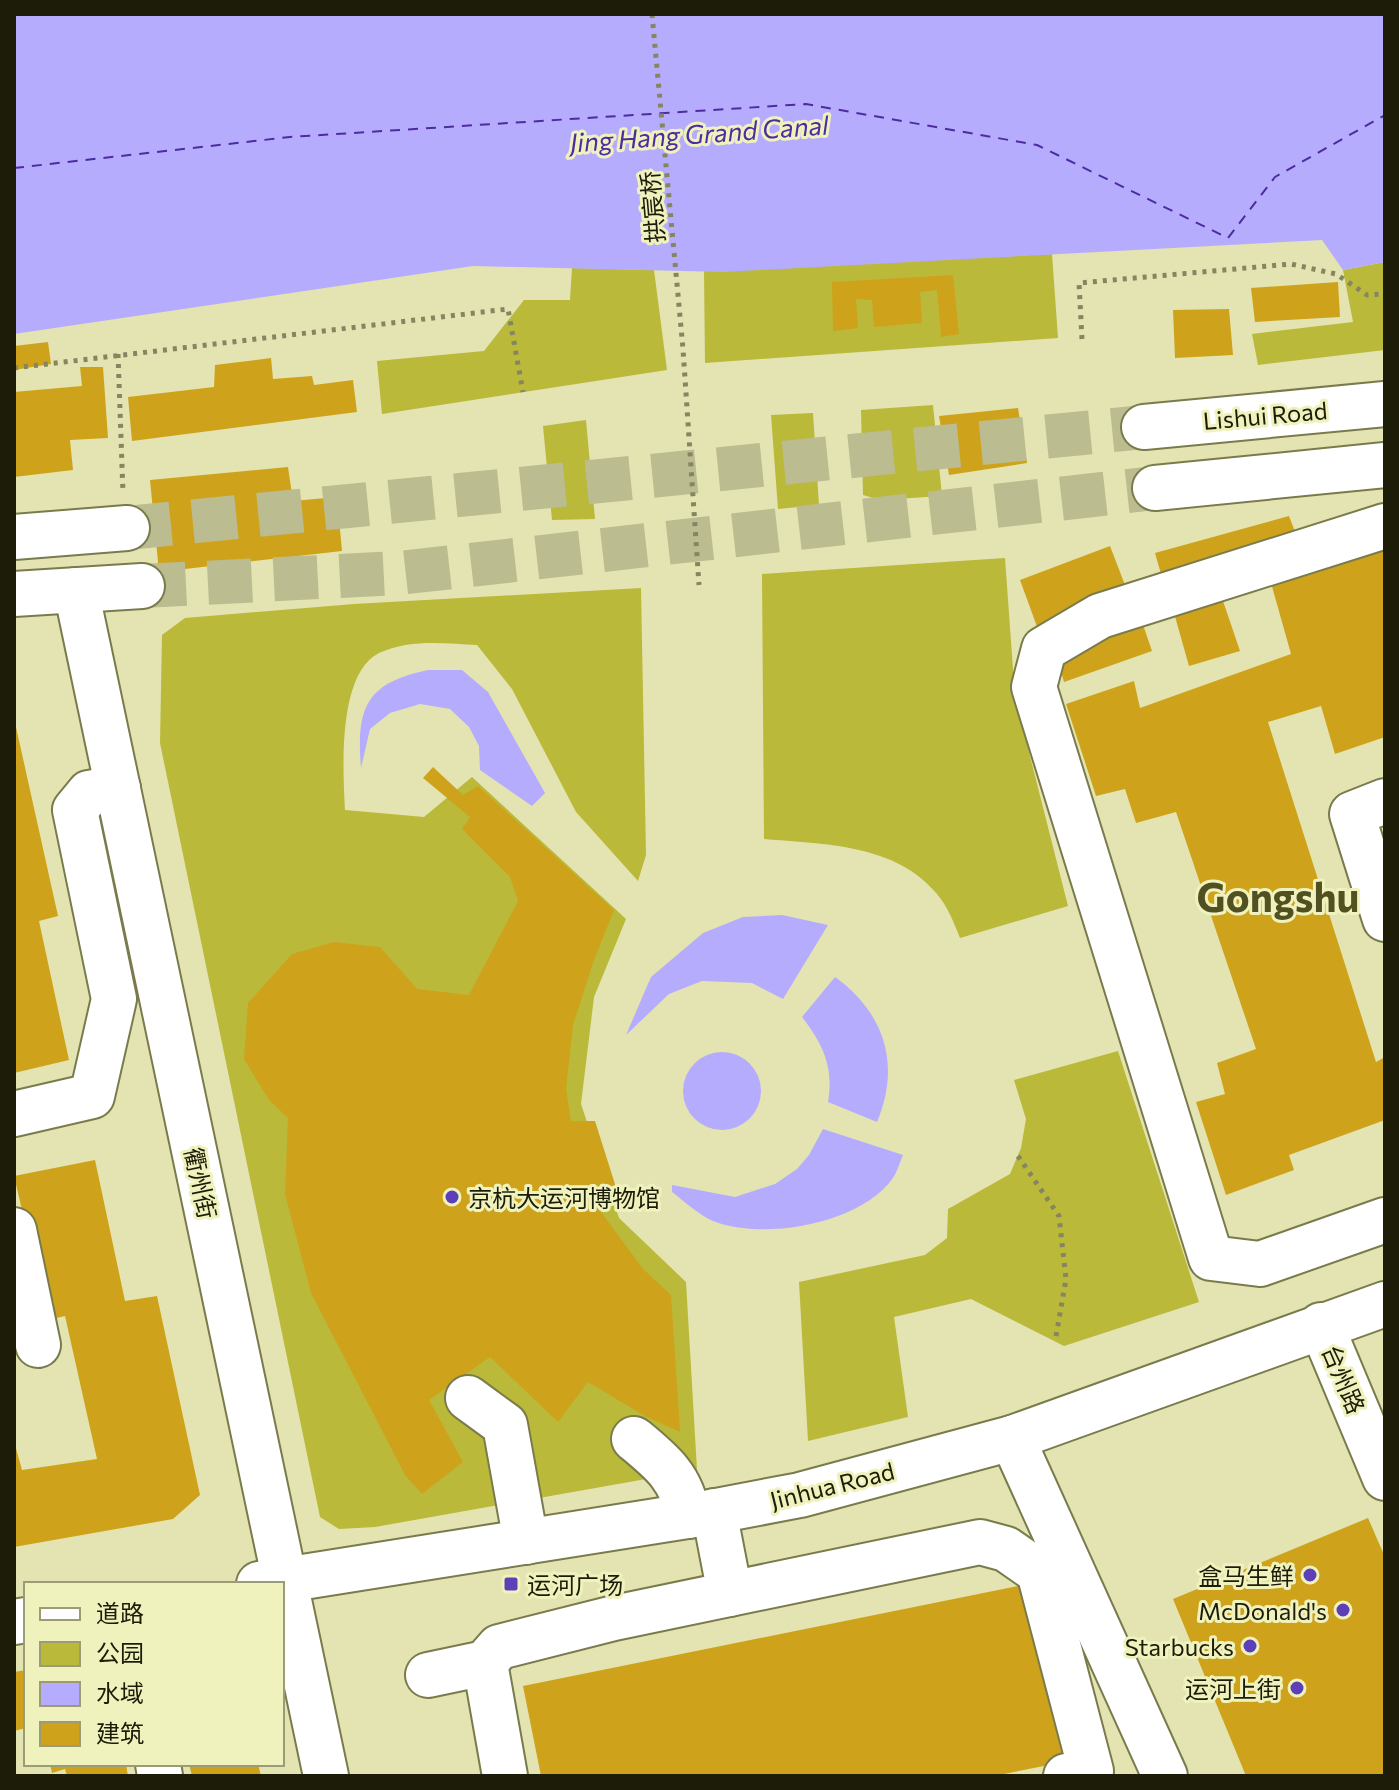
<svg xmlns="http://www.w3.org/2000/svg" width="1399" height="1790" font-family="Commissioner,'Noto Sans SC',sans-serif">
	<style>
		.green { fill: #bab93a }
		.water { fill: #b6acfe }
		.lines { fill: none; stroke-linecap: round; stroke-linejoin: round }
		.ferry { stroke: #4c2c9f; stroke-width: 2; stroke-dasharray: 10 8; stroke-linecap: butt }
		.building { fill: #cea31b }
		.major-tunnel { stroke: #bbbc8f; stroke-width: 44; stroke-dasharray: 44 22; stroke-linecap: butt }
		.minor-casing { stroke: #7a7b4c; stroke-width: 48 }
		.major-casing { stroke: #7a7b4c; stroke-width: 48 }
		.path { stroke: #858561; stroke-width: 5; stroke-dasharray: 4 6; stroke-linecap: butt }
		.minor { stroke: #fff; stroke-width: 44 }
		.major { stroke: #fff; stroke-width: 44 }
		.poi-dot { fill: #5d3fb7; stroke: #f0f2be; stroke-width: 3 }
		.labels { text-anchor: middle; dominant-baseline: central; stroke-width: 6; stroke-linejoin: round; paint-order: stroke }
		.street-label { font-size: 24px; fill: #1c1c08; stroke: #f0f2be }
		.poi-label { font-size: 24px; fill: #1c1c08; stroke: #f0f2be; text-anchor: end }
		.water-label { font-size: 26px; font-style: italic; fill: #4c2c9f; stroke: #f0f2be }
		.town-label { font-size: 40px; font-weight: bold; fill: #505021; stroke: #f0f2be }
	</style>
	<rect width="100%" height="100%" fill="#e3e4b1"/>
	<g class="green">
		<path d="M1052,254L1058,338L705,363L704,271Z"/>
		<path d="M1385,262V350L1258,365L1252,334L1353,322L1343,270Z"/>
		<path d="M572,268L654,270L667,370L382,414L377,361L484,351L524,300H570Z"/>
		<path d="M933,405L942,496L880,500L863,495L861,410Z"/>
		<path d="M813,413L819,505L778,509L771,415Z"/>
		<path d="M586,420L595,519L552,520L543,426Z"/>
		<path d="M1005,558L1015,697L1068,906L960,938C954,923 948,907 937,894C896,844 824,844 764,839L762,574Z"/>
		<path d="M641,588L646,855L638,881L576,812L512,689L477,645C445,643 408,639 379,653C337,674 343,771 345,810L424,817L472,777L626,919L594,997L581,1104L619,1218L686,1282L697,1470L375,1527L339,1529L320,1517L160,743L162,635L185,618L354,604Z"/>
		<path d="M1118,1051L1199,1302L1064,1346L971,1299L894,1317L908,1417L808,1441L799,1282L925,1255L947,1238L948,1209L1010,1174L1021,1148L1026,1119L1014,1080Z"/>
	</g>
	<g class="water">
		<path d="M14,14H1385V262L1343,270L1322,240L723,272L473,266L14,334Z"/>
		<path d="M428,670H462L488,692L545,793L532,806L480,770L479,746L469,727L450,709L420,704L390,713L370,729L361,768C356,707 366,683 428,670Z"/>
		<path d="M782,915L828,925L783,999L752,983L702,981L669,994L626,1035L651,977L703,933L743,917Z"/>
		<path d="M835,977C885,1013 901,1065 877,1122L828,1102C834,1067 823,1044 802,1017Z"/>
		<circle cx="722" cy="1091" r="39"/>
		<path d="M823,1129L903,1155C900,1162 897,1172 893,1178C861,1224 763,1241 713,1221C699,1215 685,1202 672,1192V1185L735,1197L775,1184L797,1169L809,1155Z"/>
	</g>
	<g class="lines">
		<path class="ferry" d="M14,168L290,137L806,104L1037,145L1228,238L1275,177L1385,115"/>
	</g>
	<g class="building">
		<path d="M953,275L959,334L941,337L937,290L920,292L922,323L874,327L872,300L856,299L858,328L833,331L832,282Z"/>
		<path d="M1338,282L1340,317L1255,322L1251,288Z"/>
		<path d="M1229,309L1233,355L1175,358L1173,310Z"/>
		<path d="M48,342L51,364L14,370V346Z"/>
		<path d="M271,358L273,379L312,376L314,385L353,380L357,412L132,441L128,397L214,387L215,365Z"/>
		<path d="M80,367H103L108,438L70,440L73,470L14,477V392L82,386Z"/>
		<path d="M1018,408L1027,463L949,475L939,416Z"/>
		<path d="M288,467L293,501L337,497L342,551L159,572L150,480Z"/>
		<path d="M1289,516L1299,542L1163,581L1155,553Z"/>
		<path d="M1110,546L1130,598L1039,632L1020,580Z"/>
		<path d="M1384,549L1385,737L1335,754L1321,706L1268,722L1376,1062L1385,1057V1120L1289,1155L1294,1170L1226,1195L1196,1102L1225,1094L1217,1063L1256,1049L1176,812L1136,823L1125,789L1096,796L1066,704L1134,681L1140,708L1291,654L1271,583Z"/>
		<path d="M1223,601L1240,651L1189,666L1174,613Z"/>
		<path d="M1141,619L1152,651L1064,682L1055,651Z"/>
		<path d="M14,718L58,916L39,921L69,1060L14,1073Z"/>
		<path d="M433,767L463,795L478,786L614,910L594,960L573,1025L566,1089L571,1121H595L620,1200L601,1212L643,1269L671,1295L680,1432L643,1415L588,1382L558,1422L490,1357L429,1400L463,1462L422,1494L405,1475L311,1293L285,1194L288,1118L269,1100L244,1059L248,1003L292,954L334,942L380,947L417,989L469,995L518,901L510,877L462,829L470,817L423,778Z"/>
		<path d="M95,1160L125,1301L157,1296L200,1495L173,1519L14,1547V1441L22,1470L97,1459L65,1316L48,1320L14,1176Z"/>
		<path d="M1368,1518L1385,1557V1776H1246L1173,1599Z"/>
		<path d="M1028,1584L1064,1762L994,1776H541L523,1686Z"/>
		<path d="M26,1670V1728L14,1731V1672Z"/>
		<path d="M50,1764H126L128,1776H67L65,1769L52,1773Z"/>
		<path d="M189,1764H258L261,1776H192Z"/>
	</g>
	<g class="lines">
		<g class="major-tunnel">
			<path d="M127,528L1144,427"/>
			<path d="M142,586L399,573L1155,488"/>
		</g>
		<g class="minor-casing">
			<g id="minor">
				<path d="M1385,526L1100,616L1044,649L1034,687L1211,1258L1260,1264L1385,1220"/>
				<path d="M76,590L326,1776"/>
				<path d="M1385,801L1352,814L1385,919"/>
				<path d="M14,1114L92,1096L114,999L75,810L89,793L118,788"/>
				<path d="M14,1230L38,1345"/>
				<path d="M1321,1325L1385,1478"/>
				<path d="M468,1398L505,1425L526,1542"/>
				<path d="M1012,1438L1165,1776"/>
				<path d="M634,1439C662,1462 682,1478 688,1516"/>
				<path d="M714,1511L730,1594"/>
				<path d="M259,1584L700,1514L800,1495L1012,1438L1385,1304"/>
				<path d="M14,1622L26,1620"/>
				<path d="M428,1675L485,1663"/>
				<path d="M158,1764L160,1776"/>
				<path d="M505,1776L485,1663L499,1647L614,1618L980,1542L1006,1549L1039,1572L1091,1771L1066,1776"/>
			</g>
		</g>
		<g class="major-casing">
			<g id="major">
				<path d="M1144,427L1385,404"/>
				<path d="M1155,488L1385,465"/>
				<path d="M14,537L127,528"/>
				<path d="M14,594L142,586"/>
			</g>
		</g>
		<g class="path">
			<path d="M652,14L683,349L699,585"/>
			<path d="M1082,339L1079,283L1291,264L1336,274L1367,295L1385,294"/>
			<path d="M118,354L123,493"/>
			<path d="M14,368L508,309L523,392"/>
			<path d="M1018,1156L1059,1216L1066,1279L1055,1342"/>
		</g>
		<use href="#minor" class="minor"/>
		<use href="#major" class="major"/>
	</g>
	<g class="poi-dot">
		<circle cx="452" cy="1197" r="8"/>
		<circle cx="1310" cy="1575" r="8"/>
		<rect x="503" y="1576" width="16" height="16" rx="4"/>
		<circle cx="1343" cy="1610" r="8"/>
		<circle cx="1250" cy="1646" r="8"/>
		<circle cx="1297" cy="1688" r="8"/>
	</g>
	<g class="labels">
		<g class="street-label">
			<text transform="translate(652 207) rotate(-95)">拱宸桥</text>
			<text transform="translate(1265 415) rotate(-5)">Lishui Road</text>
			<text transform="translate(201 1183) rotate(78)">衢州街</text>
			<text transform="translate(1344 1379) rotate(67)">台州路</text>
			<text transform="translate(832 1485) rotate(-14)">Jinhua Road</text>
		</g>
		<g class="poi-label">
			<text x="468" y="1197" text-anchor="start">京杭大运河博物馆</text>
			<text x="1294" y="1575">盒马生鲜</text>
			<text x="527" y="1584" text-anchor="start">运河广场</text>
			<text x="1327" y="1610">McDonald's</text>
			<text x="1234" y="1646">Starbucks</text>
			<text x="1281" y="1688">运河上街</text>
		</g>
		<g class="water-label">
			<text transform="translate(699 133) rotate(-4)">Jing Hang Grand Canal</text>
		</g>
		<g class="town-label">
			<text x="1278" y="895">Gongshu</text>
		</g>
	</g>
	<rect width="1399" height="1790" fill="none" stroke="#1c1c08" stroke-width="32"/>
	<rect x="24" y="1582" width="260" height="184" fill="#f0f2be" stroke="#9b9c75" stroke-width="2"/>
	<rect x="40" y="1608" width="40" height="12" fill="#ffffff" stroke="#9b9c75" stroke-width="2"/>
	<text x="96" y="1622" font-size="24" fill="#1c1c08">道路</text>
	<rect x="40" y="1642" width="40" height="24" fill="#bab93a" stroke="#9b9c75" stroke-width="2"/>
	<text x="96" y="1662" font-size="24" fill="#1c1c08">公园</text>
	<rect x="40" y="1682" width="40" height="24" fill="#b6acfe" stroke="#9b9c75" stroke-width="2"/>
	<text x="96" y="1702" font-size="24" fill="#1c1c08">水域</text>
	<rect x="40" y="1722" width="40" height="24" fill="#cea31b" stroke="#9b9c75" stroke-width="2"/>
	<text x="96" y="1742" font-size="24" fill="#1c1c08">建筑</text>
</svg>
